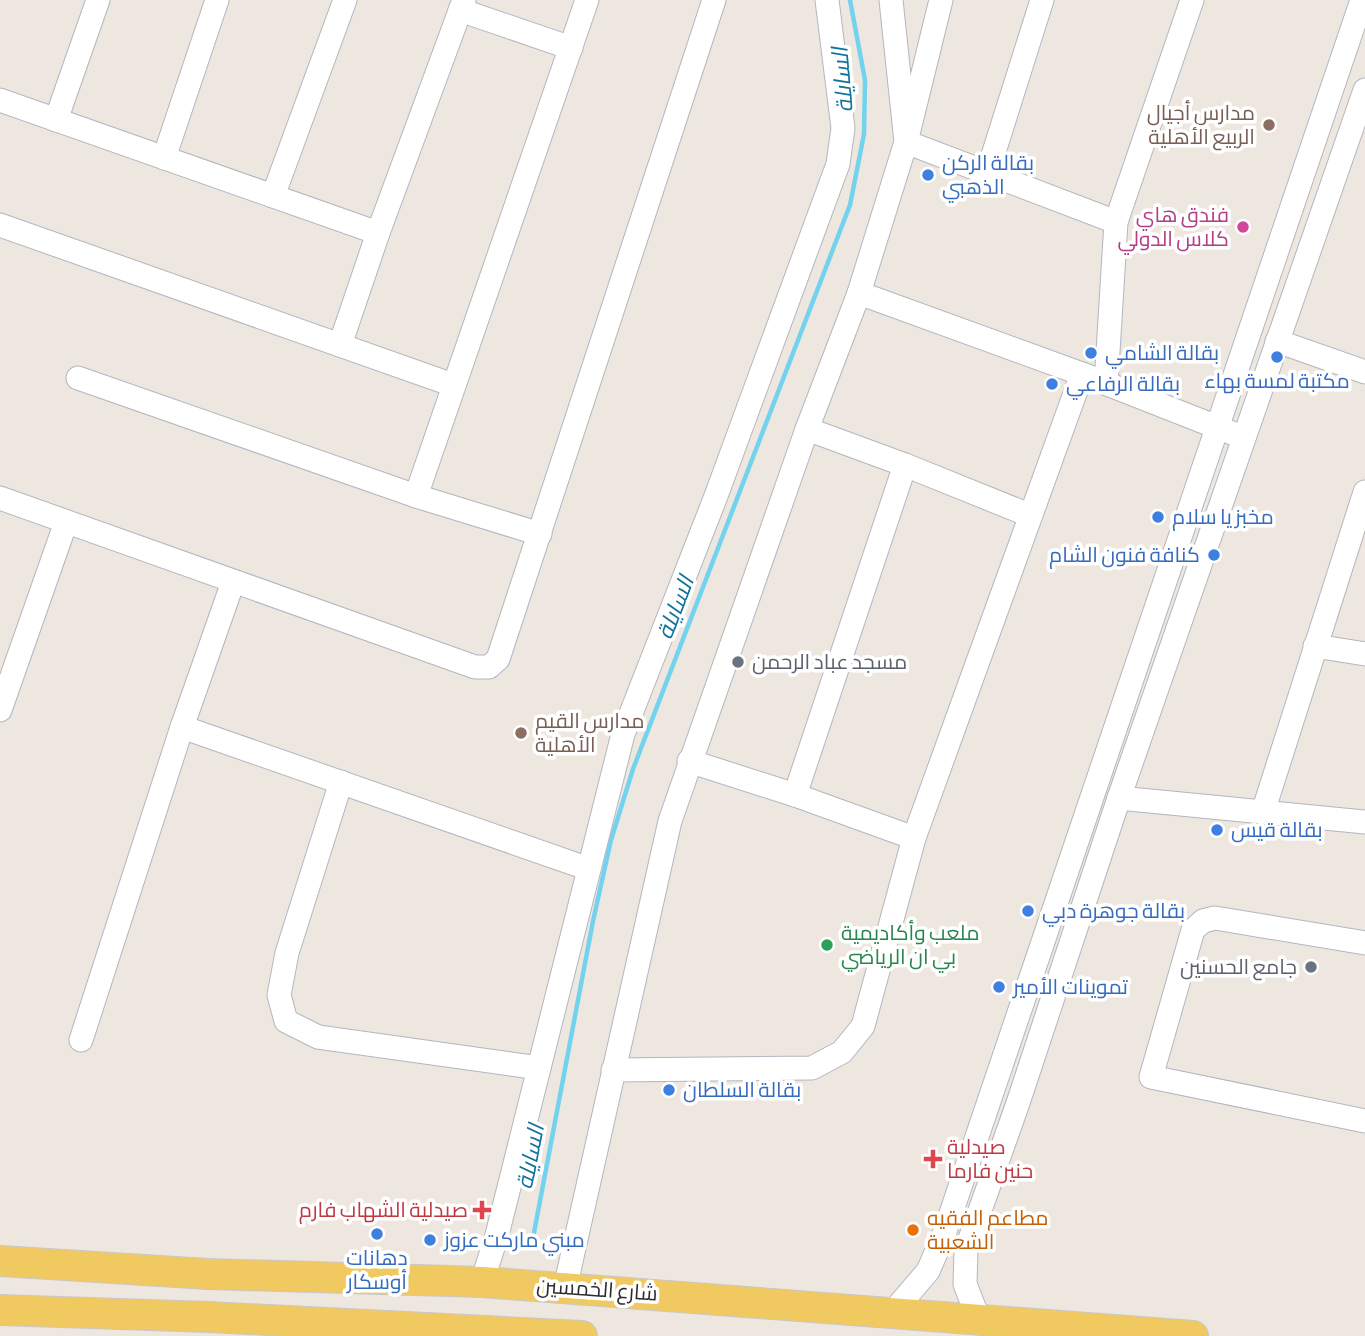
<svg xmlns="http://www.w3.org/2000/svg" width="1365" height="1336" font-family="'Sofia Sans Condensed',Cairo,sans-serif">
	<style>
		.lines { fill: none; stroke-linecap: round; stroke-linejoin: round }
		.stream { stroke: #73d3ef; stroke-width: 4.5 }
		.minor-casing { stroke: #b2b6bf; stroke-width: 25 }
		.major-casing { stroke: #c8c8c8; stroke-width: 32 }
		.minor { stroke: #fff; stroke-width: 23 }
		.major { stroke: #f1c961; stroke-width: 30 }
		.education-dot { fill: #8d6e63; stroke: #fff; stroke-width: 2.5 }
		.shop-dot { fill: #3f7fe0; stroke: #fff; stroke-width: 2.5 }
		.hotel-dot { fill: #d1479c; stroke: #fff; stroke-width: 2.5 }
		.worship-dot { fill: #6b7280; stroke: #fff; stroke-width: 2.5 }
		.leisure-dot { fill: #2e9e5b; stroke: #fff; stroke-width: 2.5 }
		.health-dot { fill: #e0444e; stroke: #fff; stroke-width: 2.5 }
		.food-dot { fill: #e8710a; stroke: #fff; stroke-width: 2.5 }
		.labels { text-anchor: middle; dominant-baseline: central; stroke-width: 7; stroke-linejoin: round; paint-order: stroke }
		.education-label { font-size: 21px; fill: #785e54; stroke: #fff; text-anchor: end }
		.shop-label { font-size: 21px; fill: #366cbe; stroke: #fff; text-anchor: start }
		.hotel-label { font-size: 21px; fill: #b23c85; stroke: #fff; text-anchor: end }
		.worship-label { font-size: 21px; fill: #5b616d; stroke: #fff; text-anchor: start }
		.leisure-label { font-size: 21px; fill: #27864d; stroke: #fff; text-anchor: start }
		.health-label { font-size: 21px; fill: #be3a42; stroke: #fff; text-anchor: start }
		.food-label { font-size: 21px; fill: #c56008; stroke: #fff; text-anchor: start }
		.street-label { font-size: 21px; fill: #2c2c2c; stroke: #fff }
		.water-label { font-size: 23px; font-style: italic; fill: #0e739e; stroke: #fff }
	</style>
	<rect width="100%" height="100%" fill="#eee7df"/>
	<g class="lines">
		<path class="stream" d="M533,1238L593,921L611,840L633,769L850,205L864,134L865,80L850,0"/>
		<g class="minor-casing">
			<g id="minor">
				<path d="M941,0L906,142L1116,222"/>
				<path d="M460,10L571,48"/>
				<path d="M0,100L378,233"/>
				<path d="M56,120L98,0"/>
				<path d="M164,158L217,0"/>
				<path d="M988,171L1042,0"/>
				<path d="M273,196L345,0"/>
				<path d="M0,225L453,385"/>
				<path d="M859,293L1082,374L1232,433"/>
				<path d="M1277,341L1365,372"/>
				<path d="M340,345L378,233L464,0"/>
				<path d="M78,378L416,496L540,534"/>
				<path d="M1106,384L1116,222L1192,0"/>
				<path d="M807,429L905,465L1029,515"/>
				<path d="M416,496L587,0"/>
				<path d="M0,498L475,667H489L498,659L714,0"/>
				<path d="M1315,646L1365,654"/>
				<path d="M0,710L66,522"/>
				<path d="M182,727L589,869"/>
				<path d="M689,761L795,795L914,838"/>
				<path d="M341,782L287,953L279,995L286,1021L318,1037L539,1068"/>
				<path d="M795,795L905,465"/>
				<path d="M1119,798L1365,822"/>
				<path d="M1263,812L1365,492"/>
				<path d="M1365,943L1215,918L1203,921L1193,930L1151,1077L1365,1121"/>
				<path d="M81,1040L182,727L233,582"/>
				<path d="M613,1070L812,1068L842,1052L863,1026L914,838L1082,374"/>
				<path d="M482,1282L497,1235L623,734L716,496L838,164L843,128L827,0"/>
				<path d="M565,1288L670,821L807,429L859,293L906,142L891,0"/>
				<path d="M893,1312L928,1271L943,1237L1362,0"/>
				<path d="M979,1320L965,1284L966,1250L1018,1103L1119,798L1365,90"/>
			</g>
		</g>
		<g class="major-casing">
			<g id="major">
				<path d="M0,1261L208,1274L482,1282L1193,1336"/>
				<path d="M0,1310L209,1317L582,1336"/>
			</g>
		</g>
		<use href="#minor" class="minor"/>
		<use href="#major" class="major"/>
	</g>
	<g class="education-dot">
		<circle cx="1269" cy="125" r="7"/>
		<circle cx="521" cy="733" r="7"/>
	</g>
	<g class="shop-dot">
		<circle cx="928" cy="175" r="7"/>
		<circle cx="1091" cy="353" r="7"/>
		<circle cx="1277" cy="357" r="7"/>
		<circle cx="1052" cy="384" r="7"/>
		<circle cx="1158" cy="517" r="7"/>
		<circle cx="1214" cy="555" r="7"/>
		<circle cx="1217" cy="830" r="7"/>
		<circle cx="1028" cy="911" r="7"/>
		<circle cx="999" cy="987" r="7"/>
		<circle cx="669" cy="1090" r="7"/>
		<circle cx="377" cy="1234" r="7"/>
		<circle cx="430" cy="1240" r="7"/>
	</g>
	<circle class="hotel-dot" cx="1243" cy="227" r="7"/>
	<g class="worship-dot">
		<circle cx="738" cy="662" r="7"/>
		<circle cx="1311" cy="967" r="7"/>
	</g>
	<circle class="leisure-dot" cx="827" cy="945" r="7"/>
	<g class="health-dot">
		<path d="M929.5 1148.5h7v7h7v7h-7v7h-7v-7h-7v-7h7z"/>
		<path d="M478.5 1199.5h7v7h7v7h-7v7h-7v-7h-7v-7h7z"/>
	</g>
	<circle class="food-dot" cx="913" cy="1230" r="7"/>
	<g class="labels">
		<g class="education-label">
			<text x="1255" y="113">مدارس أجيال<tspan x="1255" dy="24">الربيع الأهلية</tspan></text>
			<text x="535" y="721" text-anchor="start">مدارس القيم<tspan x="535" dy="24">الأهلية</tspan></text>
		</g>
		<g class="shop-label">
			<text x="942" y="163">بقالة الركن<tspan x="942" dy="24">الذهبي</tspan></text>
			<text x="1105" y="353">بقالة الشامي</text>
			<text x="1277" y="381" text-anchor="middle">مكتبة لمسة بهاء</text>
			<text x="1066" y="384">بقالة الرفاعي</text>
			<text x="1172" y="517">مخبز يا سلام</text>
			<text x="1200" y="555" text-anchor="end">كنافة فنون الشام</text>
			<text x="1231" y="830">بقالة قيس</text>
			<text x="1042" y="911">بقالة جوهرة دبي</text>
			<text x="1013" y="987">تموينات الأمير</text>
			<text x="683" y="1090">بقالة السلطان</text>
			<text x="444" y="1240">مبني ماركت عزوز</text>
			<text x="377" y="1258" text-anchor="middle">دهانات<tspan x="377" dy="24">أوسكار</tspan></text>
		</g>
		<g class="hotel-label">
			<text x="1229" y="215">فندق هاي<tspan x="1229" dy="24">كلاس الدولي</tspan></text>
		</g>
		<g class="worship-label">
			<text x="752" y="662">مسجد عباد الرحمن</text>
			<text x="1297" y="967" text-anchor="end">جامع الحسنين</text>
		</g>
		<g class="leisure-label">
			<text x="841" y="933">ملعب وأكاديمية<tspan x="841" dy="24">بي ان الرياضي</tspan></text>
		</g>
		<g class="health-label">
			<text x="947" y="1147">صيدلية<tspan x="947" dy="24">حنين فارما</tspan></text>
			<text x="468" y="1210" text-anchor="end">صيدلية الشهاب فارم</text>
		</g>
		<g class="food-label">
			<text x="927" y="1218">مطاعم الفقيه<tspan x="927" dy="24">الشعبية</tspan></text>
		</g>
		<g class="street-label">
			<text transform="translate(597 1290) rotate(4)">شارع الخمسين</text>
		</g>
		<g class="water-label">
			<text transform="translate(843 80) rotate(-95)">السايلة</text>
			<text transform="translate(676 608) rotate(-69)">السايلة</text>
			<text transform="translate(531 1157) rotate(-79)">السايلة</text>
		</g>
	</g>
</svg>
